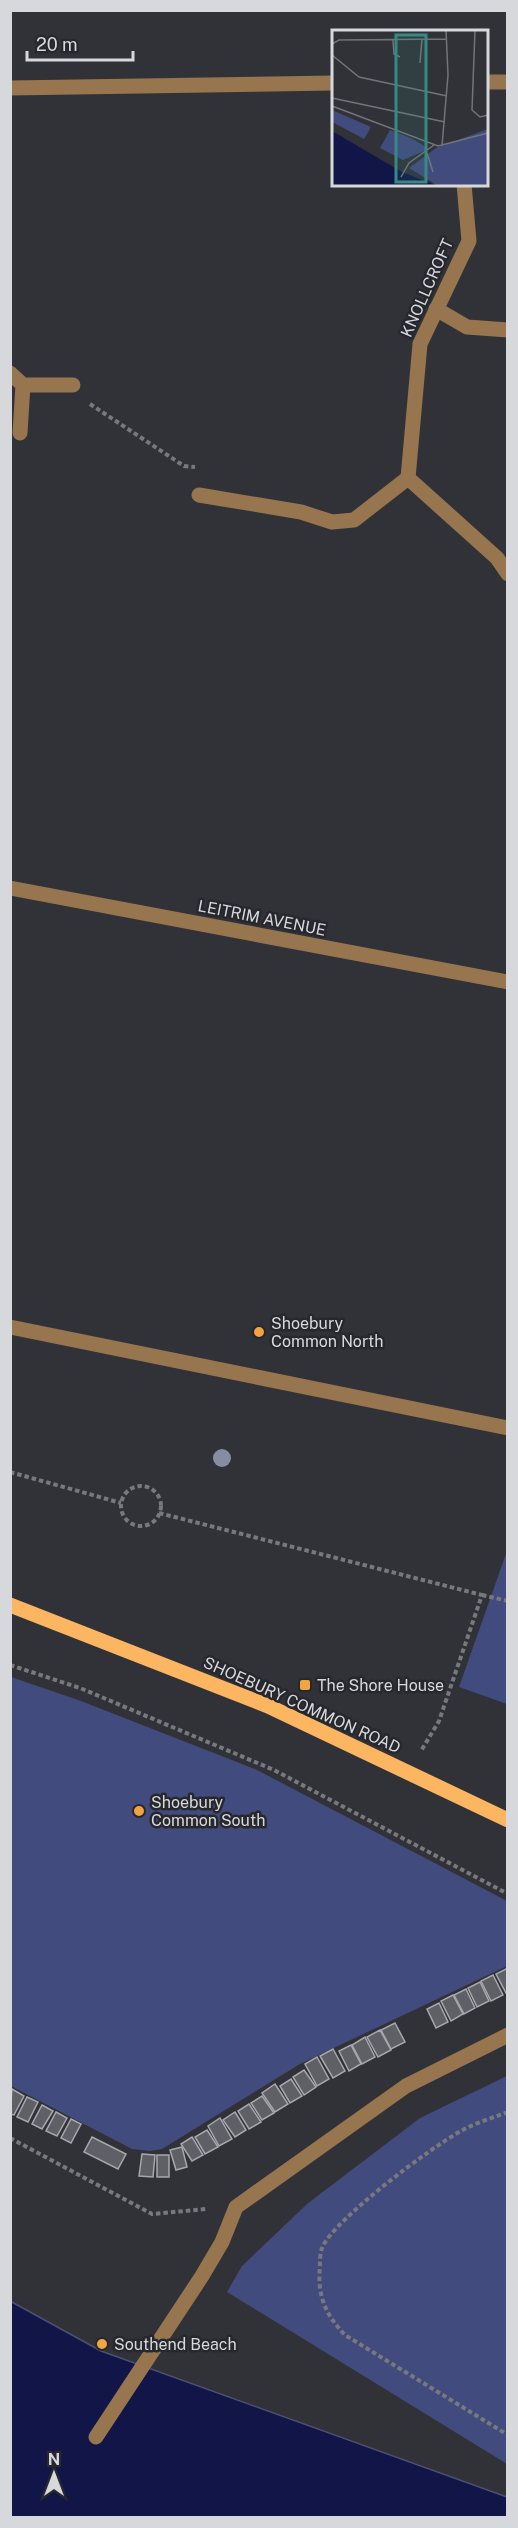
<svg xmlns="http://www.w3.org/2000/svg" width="518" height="2528" font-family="'Public Sans',sans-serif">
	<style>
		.green { fill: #424b7e }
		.water { fill: #121548; stroke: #4d5074; stroke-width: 1.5 }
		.building { fill: #5e6065; stroke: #a6a8ae; stroke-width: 1.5 }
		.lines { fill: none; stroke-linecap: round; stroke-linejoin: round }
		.path { stroke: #78797d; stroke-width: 4; stroke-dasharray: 4.5 3; stroke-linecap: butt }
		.minor { stroke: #97754e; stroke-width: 15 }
		.major { stroke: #fcb561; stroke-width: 15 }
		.tree { fill: #878ca1 }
		.poi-dot { fill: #f3a442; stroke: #27282d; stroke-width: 2 }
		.labels { text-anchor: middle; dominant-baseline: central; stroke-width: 5; stroke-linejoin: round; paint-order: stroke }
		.street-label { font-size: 16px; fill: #d7d8db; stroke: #27282d }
		.poi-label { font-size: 16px; fill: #d7d8db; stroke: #27282d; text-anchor: start }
		.inset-road { fill: none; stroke: #737479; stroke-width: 1.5 }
		.view { fill: #378a84; fill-opacity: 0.15; stroke: #378a84; stroke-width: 3 }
		.inset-edge { fill: none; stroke: #d7d8db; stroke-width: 3 }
	</style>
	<rect width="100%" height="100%" fill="#313237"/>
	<g class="green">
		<path d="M507,1551V1704L459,1687Z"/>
		<path d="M11,1677L81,1701L257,1770L507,1901V1966L300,2064L162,2149L150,2151L132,2149L11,2086Z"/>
		<path d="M507,2076V2464L227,2292L242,2266L307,2204L420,2118Z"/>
	</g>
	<path class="water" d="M10,2301L101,2351L507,2497V2517H11Z"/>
	<g class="building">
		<path d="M508,1968V1992L506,1993L496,1974Z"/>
		<path d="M493,1975L503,1995L491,2001L481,1981Z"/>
		<path d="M480,1982L489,2001L477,2007L468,1988Z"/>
		<path d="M466,1989L475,2008L464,2014L454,1995Z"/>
		<path d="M453,1995L463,2014L451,2021L441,2001Z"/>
		<path d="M439,2003L448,2022L436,2028L427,2009Z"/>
		<path d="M395,2023L405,2042L391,2049L381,2030Z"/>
		<path d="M380,2030L391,2050L378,2057L367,2037Z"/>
		<path d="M365,2037L375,2057L362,2064L352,2045Z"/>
		<path d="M351,2045L361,2064L349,2071L339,2051Z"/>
		<path d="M333,2049L345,2071L333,2078L320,2056Z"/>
		<path d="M317,2057L329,2079L317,2086L305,2064Z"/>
		<path d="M304,2070L316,2087L304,2095L293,2077Z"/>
		<path d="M291,2079L302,2096L290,2103L280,2086Z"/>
		<path d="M275,2084L288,2104L275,2112L262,2093Z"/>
		<path d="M12,2089L24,2096L14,2115L10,2114Z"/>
		<path d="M262,2096L274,2113L262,2120L251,2103Z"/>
		<path d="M27,2097L38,2102L28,2122L17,2117Z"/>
		<path d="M249,2104L261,2122L249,2129L238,2111Z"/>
		<path d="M42,2105L53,2111L42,2129L32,2124Z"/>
		<path d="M56,2112L67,2118L57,2136L46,2131Z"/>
		<path d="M235,2112L246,2130L235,2137L223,2120Z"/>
		<path d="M220,2118L232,2139L219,2146L208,2126Z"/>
		<path d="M71,2119L81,2124L71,2143L61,2138Z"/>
		<path d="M207,2130L218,2147L205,2154L195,2137Z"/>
		<path d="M92,2137L126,2154L118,2169L84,2152Z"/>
		<path d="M192,2137L203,2155L192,2161L181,2144Z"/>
		<path d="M182,2147L187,2167L176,2170L170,2150Z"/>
		<path d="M142,2154L155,2155L153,2177L139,2176Z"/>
		<rect x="157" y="2155" width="12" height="22"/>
	</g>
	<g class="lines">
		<g class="path">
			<path d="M90,404L184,466L195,467"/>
			<path d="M10,1472L121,1503"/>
			<circle cx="141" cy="1506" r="20"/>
			<path d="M159,1513L482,1595L439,1721L421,1751"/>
			<path d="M482,1595L508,1601"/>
			<path d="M10,1665L80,1688L274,1770L508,1894"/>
			<path d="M508,2112C492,2118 475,2123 461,2131C433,2146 333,2220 322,2248C320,2253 320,2260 320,2266C317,2295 325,2314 345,2335L508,2435"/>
			<path d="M10,2138L152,2214L206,2209"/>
		</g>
		<g class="minor">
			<path d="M486,82H508"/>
			<path d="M10,88L334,83"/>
			<path d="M436,309L467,327L508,330"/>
			<path d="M10,373L23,385H73"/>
			<path d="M20,433L23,385"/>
			<path d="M408,478L420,344L469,241L464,184"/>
			<path d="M408,478L497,558L508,574"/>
			<path d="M199,495L301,512L332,522L354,520L408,478"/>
			<path d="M10,888L508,982"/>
			<path d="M10,1327L508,1428"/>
			<path d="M96,2437L202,2276L222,2242L236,2207L406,2086L508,2035"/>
		</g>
		<path class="major" d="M10,1605L268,1706L508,1820"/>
	</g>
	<circle class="tree" cx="222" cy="1458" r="9"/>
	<g class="poi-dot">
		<circle cx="259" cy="1332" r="6"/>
		<rect x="299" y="1679" width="12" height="12" rx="3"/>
		<circle cx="139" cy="1811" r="6"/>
		<circle cx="102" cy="2344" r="6"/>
	</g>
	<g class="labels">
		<g class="street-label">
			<text transform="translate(427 288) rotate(-66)">KNOLLCROFT</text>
			<text transform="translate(262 918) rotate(11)">LEITRIM AVENUE</text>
			<text transform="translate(302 1705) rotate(24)">SHOEBURY COMMON ROAD</text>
		</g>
		<g class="poi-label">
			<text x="271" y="1323">Shoebury<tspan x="271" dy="18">Common North</tspan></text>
			<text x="317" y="1685">The Shore House</text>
			<text x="151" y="1802">Shoebury<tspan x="151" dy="18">Common South</tspan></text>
			<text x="114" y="2344">Southend Beach</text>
		</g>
	</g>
	<g transform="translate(332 30)">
		<rect width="156" height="156" fill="#313237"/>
		<path d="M0,80L39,97L32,109L0,92ZM156,99V156H106L77,138L104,118ZM58,100L79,108L97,119L71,130L48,118Z" fill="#424b7e"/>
		<path d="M0,101L70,142L106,156H0Z" fill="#121548"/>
		<path class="inset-road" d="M143,0L140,80L148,87L156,85M61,10L62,24L68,27M0,14L7,10L114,9M0,25L27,47L115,66M88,33L90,9M0,68L113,92M0,76L106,116L156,103M110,116L116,45L114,0M95,123L101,142M69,147L77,133L102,115"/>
		<path class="view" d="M64,5H94V152H64Z"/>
		<rect width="156" height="156" class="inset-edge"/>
	</g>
	<rect width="518" height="2528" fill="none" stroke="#d7d8db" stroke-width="24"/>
	<g transform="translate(54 2474)" stroke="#27282d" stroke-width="4.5" paint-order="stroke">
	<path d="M0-4.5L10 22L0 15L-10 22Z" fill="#d7d8db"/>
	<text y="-9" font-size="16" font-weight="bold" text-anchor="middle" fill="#d7d8db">N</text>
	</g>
	<path d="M27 51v9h106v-9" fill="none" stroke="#d7d8db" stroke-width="3"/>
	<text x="36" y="51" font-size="18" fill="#d7d8db" stroke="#27282d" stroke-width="4.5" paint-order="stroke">20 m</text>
</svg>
